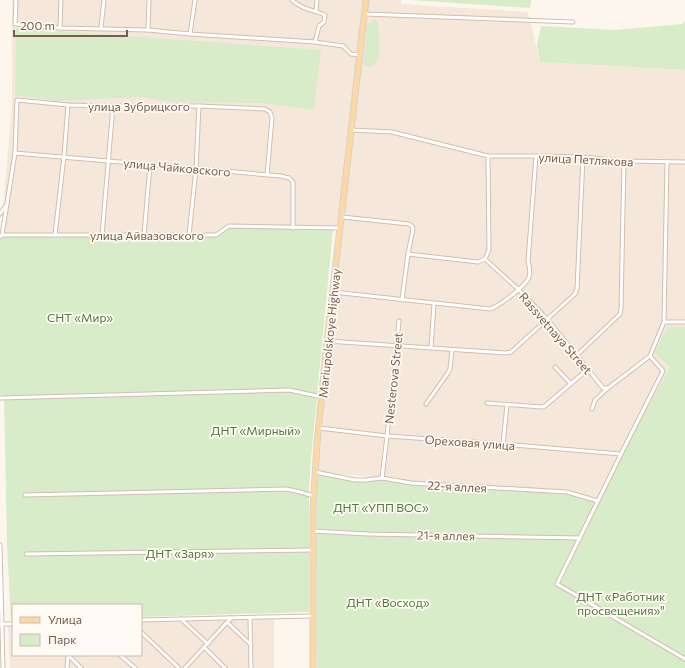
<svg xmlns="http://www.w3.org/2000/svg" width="685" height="668" font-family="Commissioner,sans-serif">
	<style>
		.residential { fill: #f5e8da }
		.green { fill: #d8ecc9 }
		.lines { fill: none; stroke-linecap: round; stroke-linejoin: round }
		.street-casing { stroke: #d1beb0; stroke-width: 5 }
		.primary-casing { stroke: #dad1cd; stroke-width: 7 }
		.street { stroke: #fff; stroke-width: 3 }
		.primary { stroke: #fbd9a5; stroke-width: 5 }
		.labels { text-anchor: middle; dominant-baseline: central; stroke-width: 3.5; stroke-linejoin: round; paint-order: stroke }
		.street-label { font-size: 12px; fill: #7a5c4d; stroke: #fffaf3 }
		.park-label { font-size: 12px; fill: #537a41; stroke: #fffaf3 }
	</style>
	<rect width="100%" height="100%" fill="#fdf6ec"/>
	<g class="residential">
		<path d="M12,0H401V4L528,12L540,62L685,70V327H669L667,328L654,353L655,354L670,367L598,501L416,483L382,478L318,472L340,229L229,226L216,235H2V219L12,105Z"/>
		<path d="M274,619V668H10L8,625H13V655H141V622Z"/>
	</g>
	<g class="green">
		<path d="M411,0H531L530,8Z"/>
		<path d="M374,19H376L378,22C379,31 382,60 374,65C371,67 368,66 365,66L363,63L367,27L369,23Z"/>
		<path d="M685,22V70L540,62L537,45L541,26L616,30L682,24Z"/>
		<path d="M16,28L321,50L314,110L262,103L167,102L142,97L56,101L15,95Z"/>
		<path d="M229,227L333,230L311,458L309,492V612L141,617V605H13V621H11L7,546L4,396L0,395V237L216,236Z"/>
		<path d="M669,327H685V668H317L316,533L318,472L355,480H395L411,483L567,492L600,500L621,456L670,367L655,354L654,353L667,328Z"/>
	</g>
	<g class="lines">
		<g class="street-casing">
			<g id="street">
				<path d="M16,0L15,24L60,28L148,30L190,34L315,42L343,46L351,54L360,55"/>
				<path d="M292,0C301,9 313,10 325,15L324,22L319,26L315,42"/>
				<path d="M316,11L317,0"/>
				<path d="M365,14L573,22"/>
				<path d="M60,28L61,0"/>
				<path d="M101,28L104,0"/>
				<path d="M148,30L149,0"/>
				<path d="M190,34L195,0"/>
				<path d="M351,130L392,132L488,156H536L583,157L624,161L685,162"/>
				<path d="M15,153L281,176L289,178L293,182V228"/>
				<path d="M0,214L7,204"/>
				<path d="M342,217L409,224L412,226L413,229L408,254L402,300"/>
				<path d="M2,235L15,153L17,100L68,105L113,106H199L265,109L270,112L272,118L267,175"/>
				<path d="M55,235L64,156L68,105"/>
				<path d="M102,235L113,106"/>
				<path d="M144,235L150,165"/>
				<path d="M189,235L196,169L199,106"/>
				<path d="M0,237L2,235H216L229,226L340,228"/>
				<path d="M408,254L478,262L485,259L489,250L488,156"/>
				<path d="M485,259L518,289L547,319L603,388H608"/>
				<path d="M333,292L490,309C499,306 526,286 529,277C531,272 529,266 528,261L536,156"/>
				<path d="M664,322H685"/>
				<path d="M327,341L506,353L511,352L575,294L577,289L583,157"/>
				<path d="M431,348L434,304"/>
				<path d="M577,355L620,314L621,309L624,161"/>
				<path d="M650,356L663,371L621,454L557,584L685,659"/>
				<path d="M555,367L571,384"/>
				<path d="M0,398L289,390L322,397"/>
				<path d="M487,403L542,407L545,406L588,369"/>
				<path d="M426,404L448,373L450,369L452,350"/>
				<path d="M592,409L595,400L608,388L650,356L664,322L667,162"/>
				<path d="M319,428L387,436L503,444L621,454"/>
				<path d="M503,444L507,405"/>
				<path d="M315,472L355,480H365L382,478L411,483L567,492L598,501"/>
				<path d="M382,478L387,436L399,321"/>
				<path d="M25,495L286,489L296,491L314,496"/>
				<path d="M313,531L368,534L580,538"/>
				<path d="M0,545L3,668"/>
				<path d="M26,554L313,550"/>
				<path d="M250,618L251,668"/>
				<path d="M181,619L208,644"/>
				<path d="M141,620L313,616"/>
				<path d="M227,622L251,645"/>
				<path d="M1,624H13"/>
				<path d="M141,632L179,668"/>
				<path d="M204,647L225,668"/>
				<path d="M68,655L81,668"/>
				<path d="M120,655L135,668"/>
				<path d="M67,668L68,655"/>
				<path d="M185,668L231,618"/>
			</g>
		</g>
		<g class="primary-casing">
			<path id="primary" d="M313,668V510L317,444L327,341L366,0"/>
		</g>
		<use href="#street" class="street"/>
		<use href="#primary" class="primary"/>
	</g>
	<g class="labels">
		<g class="street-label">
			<text x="139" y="106">улица Зубрицкого</text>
			<text transform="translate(586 159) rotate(3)">улица Петлякова</text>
			<text transform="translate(177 167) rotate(5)">улица Чайковского</text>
			<text x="147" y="235">улица Айвазовского</text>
			<text transform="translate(329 333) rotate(-84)">Mariupolskoye Highway</text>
			<text transform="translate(556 333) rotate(49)">Rassvetnaya Street</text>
			<text transform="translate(393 378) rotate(-84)">Nesterova Street</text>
			<text transform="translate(470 442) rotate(4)">Ореховая улица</text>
			<text transform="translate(457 486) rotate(3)">22-я аллея</text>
			<text transform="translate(446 535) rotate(1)">21-я аллея</text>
		</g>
		<g class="park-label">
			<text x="80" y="317">СНТ «Мир»</text>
			<text x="256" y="430">ДНТ «Мирный»</text>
			<text x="381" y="507">ДНТ «УПП ВОС»</text>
			<text x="180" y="553">ДНТ «Заря»</text>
			<text x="621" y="596">ДНТ «Работник<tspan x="621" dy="14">просвещения»"</tspan></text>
			<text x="388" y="602">ДНТ «Восход»</text>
		</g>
	</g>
	<rect x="12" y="604" width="130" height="52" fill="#fffaf3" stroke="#cabbb1"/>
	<rect x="20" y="617" width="20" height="6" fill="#fbd9a5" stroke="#cabbb1"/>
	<text x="48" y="624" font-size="12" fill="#7a5c4d">Улица</text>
	<rect x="20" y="634" width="20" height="12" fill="#d8ecc9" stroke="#cabbb1"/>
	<text x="48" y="644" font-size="12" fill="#7a5c4d">Парк</text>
	<path d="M14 30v6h113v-6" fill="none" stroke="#7a5c4d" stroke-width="2"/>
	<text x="20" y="30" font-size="12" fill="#7a5c4d" stroke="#fffaf3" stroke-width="3" paint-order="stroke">200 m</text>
</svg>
